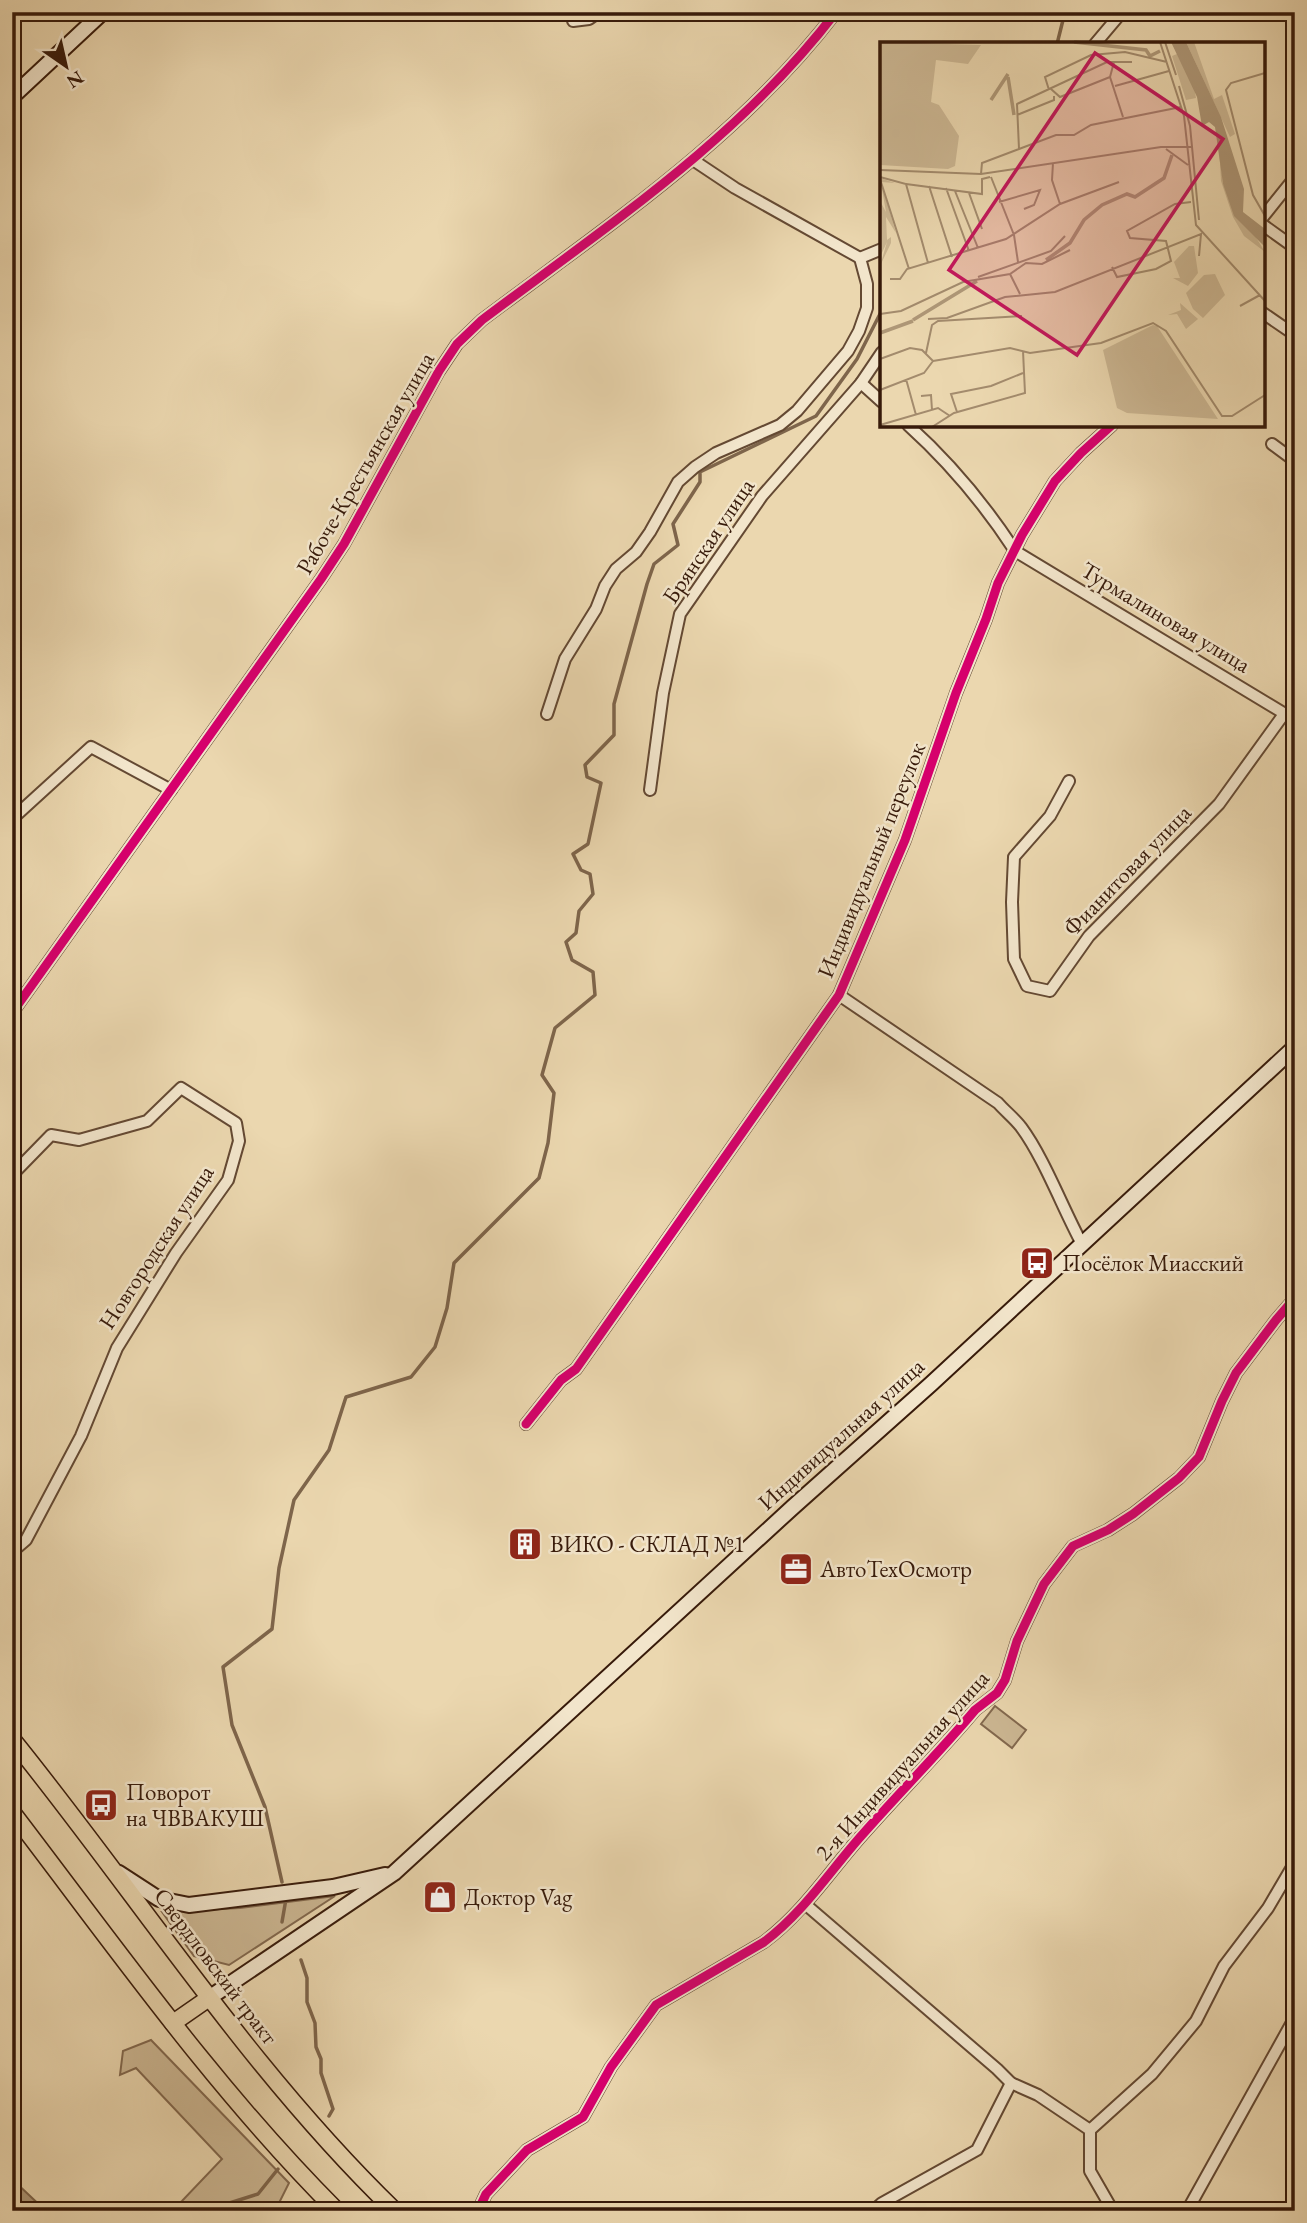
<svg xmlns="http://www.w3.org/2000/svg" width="1307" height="2223" font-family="'EB Garamond',serif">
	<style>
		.green { fill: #ccb793; stroke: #82684e; stroke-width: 2 }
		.water { fill: #ae9777; stroke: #7e654b; stroke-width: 2 }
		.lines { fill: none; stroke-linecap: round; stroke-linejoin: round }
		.stream { stroke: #7e654b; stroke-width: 3.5 }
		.street-casing { stroke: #644933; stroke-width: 14 }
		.secondary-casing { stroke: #371a0a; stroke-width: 18 }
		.primary-casing { stroke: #371a0a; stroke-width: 19 }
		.street { stroke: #f2e5cb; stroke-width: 10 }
		.secondary { stroke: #f2e5cb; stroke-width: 14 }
		.primary { stroke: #ebd7af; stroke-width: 16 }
		.cycleway-casing { stroke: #f2e5cb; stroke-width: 13 }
		.cycleway { stroke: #d6006c; stroke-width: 9 }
		.labels { text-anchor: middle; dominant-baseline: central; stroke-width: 5; stroke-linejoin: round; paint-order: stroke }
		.street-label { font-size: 23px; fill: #371a0a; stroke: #f2e5cb }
		.poi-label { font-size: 23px; fill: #371a0a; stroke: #f2e5cb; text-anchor: start }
		.inset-river { fill: none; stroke: #ae9777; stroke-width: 3.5 }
		.inset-road { fill: none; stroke: #a38b6d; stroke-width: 2 }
		.view { fill: #c2185b; fill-opacity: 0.15; stroke: #c2185b; stroke-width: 3.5 }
		.inset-edge { fill: none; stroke: #371a0a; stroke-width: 3.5 }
	</style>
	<rect width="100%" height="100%" fill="#ebd7af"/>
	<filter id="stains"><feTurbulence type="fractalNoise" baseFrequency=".00286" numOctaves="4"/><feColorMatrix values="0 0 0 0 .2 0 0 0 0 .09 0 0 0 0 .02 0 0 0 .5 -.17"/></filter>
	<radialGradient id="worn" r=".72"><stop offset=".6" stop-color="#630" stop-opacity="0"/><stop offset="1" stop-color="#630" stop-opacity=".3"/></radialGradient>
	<g class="green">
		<path d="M995,1706L1026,1730L1012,1748L981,1724Z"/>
		<path d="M335,1896L229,1965L194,1956L162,1912L240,1908Z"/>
		<path d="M151,2040L289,2183L275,2211H169L182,2201L222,2159L136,2068L120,2075L123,2051Z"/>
	</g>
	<path class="water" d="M12,2179L46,2211H12Z"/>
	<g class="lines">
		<g class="stream">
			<path d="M1057,44L1065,12"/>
			<path d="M282,1882L265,1807L232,1725L223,1667L272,1629L279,1568L294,1500L329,1450L346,1397L411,1377L435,1347L447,1308L454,1263L539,1178L548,1143L554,1093L542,1075L555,1028L595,995L593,972L572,960L566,942L576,933L579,911L593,894L590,874L581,870L573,854L588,844L601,783L587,777L585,765L614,735V704L647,584L654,564L678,545L673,524L700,482V472L816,416L857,359L882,310"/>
			<path d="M282,1922L286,1899"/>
			<path d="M301,1960L307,1978V2002L315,2023L316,2047L321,2059V2073L333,2109L329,2116"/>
			<path d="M219,2211L220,2206L258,2194L278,2169"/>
		</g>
		<g class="street-casing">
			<g id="street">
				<path d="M573,21L589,19L599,12"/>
				<path d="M1095,44L1122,12"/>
				<path d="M693,160L735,188L860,258"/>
				<path d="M1263,217L1295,177"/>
				<path d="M1263,225L1295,248"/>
				<path d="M1263,313L1295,335"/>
				<path d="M861,383L882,402"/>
				<path d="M908,425C949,462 985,505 1015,551L1295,720"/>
				<path d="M1272,444L1295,461"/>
				<path d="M547,714L565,659L596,609L605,586L616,569L636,552L650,532L678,482L695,467L716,453L780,425L797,411L848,351L859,331L867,308V284L860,258L882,249"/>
				<path d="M1069,781L1050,816L1014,857L1012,902L1014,959L1027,986L1050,991L1089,936L1219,804L1284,714"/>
				<path d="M650,790L663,693L680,614L762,496L861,383L882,352"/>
				<path d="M12,819L91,747L171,790"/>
				<path d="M839,995L998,1103C1005,1111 1014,1118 1021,1127C1044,1158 1063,1209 1082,1244"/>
				<path d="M12,1013L321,579L344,544L439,371L457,344L482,320C607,226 740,138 836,12"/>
				<path d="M12,1175L51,1135L79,1140L147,1121L181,1088L236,1123L239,1141L228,1180L176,1253L117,1348L81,1436L26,1540L12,1552"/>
				<path d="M526,1424L561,1380L576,1369L839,995L905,840L956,693L986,619L998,583L1022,535L1055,481L1081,453L1112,425"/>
				<path d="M805,1904L997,2069L1011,2083L1038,2095L1090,2130V2171L1113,2211"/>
				<path d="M1090,2130L1152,2074L1196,2021L1224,1966L1268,1908L1295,1862"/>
				<path d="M478,2211L486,2194L527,2150L583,2117L611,2067L656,2005L764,1942C803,1913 830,1871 862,1835C899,1793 939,1753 975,1710L997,1693L1005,1680L1017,1641L1044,1584L1073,1546L1108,1530L1133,1514L1179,1478L1199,1457L1222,1401L1236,1373L1276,1320L1295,1298"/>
				<path d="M873,2211L882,2203L977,2150L1011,2083"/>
				<path d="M1187,2211L1295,2017"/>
			</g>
		</g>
		<g class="secondary-casing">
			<g id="secondary">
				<path d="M12,97L103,12"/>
				<path d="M119,1873L159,1899L189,1905L333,1887L385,1875"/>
				<path d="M209,1998L394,1873L793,1507L931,1384L1295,1047"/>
			</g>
		</g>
		<g class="primary-casing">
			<g id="primary">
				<path d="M12,1739C139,1896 249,2070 395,2211"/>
				<path d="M12,1812C116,1948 215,2089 337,2211"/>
				<path d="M173,2023L209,1998"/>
			</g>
		</g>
		<use href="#street" class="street"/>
		<use href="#secondary" class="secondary"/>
		<use href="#primary" class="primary"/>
		<g class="cycleway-casing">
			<g id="cycleway">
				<path d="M12,1013L321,579L344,544L439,371L457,344L482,320C607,226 740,138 836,12"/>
				<path d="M526,1424L561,1380L576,1369L839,995L905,840L956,693L986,619L998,583L1022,535L1055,481L1081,453L1112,425"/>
				<path d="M478,2211L486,2194L527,2150L583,2117L611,2067L656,2005L764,1942C803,1913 830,1871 862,1835C899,1793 939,1753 975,1710L997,1693L1005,1680L1017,1641L1044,1584L1073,1546L1108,1530L1133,1514L1179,1478L1199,1457L1222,1401L1236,1373L1276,1320L1295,1298"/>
			</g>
		</g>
		<use href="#cycleway" class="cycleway"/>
	</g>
	<defs>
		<g id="bus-square" transform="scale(1.75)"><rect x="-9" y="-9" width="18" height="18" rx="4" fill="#8f2418" stroke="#f2e5cb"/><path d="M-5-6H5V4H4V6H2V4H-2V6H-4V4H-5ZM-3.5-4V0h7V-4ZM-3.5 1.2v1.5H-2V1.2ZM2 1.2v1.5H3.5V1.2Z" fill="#fff"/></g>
		<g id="building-square" transform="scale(1.75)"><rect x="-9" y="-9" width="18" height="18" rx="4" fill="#8f2418" stroke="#f2e5cb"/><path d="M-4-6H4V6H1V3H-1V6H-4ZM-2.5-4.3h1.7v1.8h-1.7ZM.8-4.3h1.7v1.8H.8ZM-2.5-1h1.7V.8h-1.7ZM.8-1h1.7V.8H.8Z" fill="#fff"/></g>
		<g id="office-square" transform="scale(1.75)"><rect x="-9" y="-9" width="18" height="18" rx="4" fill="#8f2418" stroke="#f2e5cb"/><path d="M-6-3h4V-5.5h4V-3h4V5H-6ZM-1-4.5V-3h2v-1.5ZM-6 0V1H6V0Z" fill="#fff"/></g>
		<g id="shop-square" transform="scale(1.75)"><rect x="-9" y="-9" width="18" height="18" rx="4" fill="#8f2418" stroke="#f2e5cb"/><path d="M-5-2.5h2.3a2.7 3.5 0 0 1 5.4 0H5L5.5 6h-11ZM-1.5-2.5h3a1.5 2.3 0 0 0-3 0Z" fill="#fff"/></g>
	</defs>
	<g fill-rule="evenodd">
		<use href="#bus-square" x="1037" y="1263"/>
		<use href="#building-square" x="525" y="1544"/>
		<use href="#office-square" x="796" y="1569"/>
		<use href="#bus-square" x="101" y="1805"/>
		<use href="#shop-square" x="440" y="1897"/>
	</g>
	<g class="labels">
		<g class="street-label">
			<text transform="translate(365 463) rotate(-60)">Рабоче-Крестьянская улица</text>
			<text transform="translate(708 541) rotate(-56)">Брянская улица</text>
			<text transform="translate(1166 617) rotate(31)">Турмалиновая улица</text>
			<text transform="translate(871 860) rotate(-68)">Индивидуальный переулок</text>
			<text transform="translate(1127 870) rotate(-46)">Фианитовая улица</text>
			<text transform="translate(156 1247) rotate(-57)">Новгородская улица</text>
			<text transform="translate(841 1434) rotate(-42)">Индивидуальная улица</text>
			<text transform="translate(902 1765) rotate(-48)">2-я Индивидуальная улица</text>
			<text transform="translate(216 1966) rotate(53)">Свердловский тракт</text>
		</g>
		<g class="poi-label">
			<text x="1062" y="1263">Посёлок Миасский</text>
			<text x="550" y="1544">ВИКО - СКЛАД №1</text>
			<text x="820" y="1569">АвтоТехОсмотр</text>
			<text x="126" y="1792">Поворот<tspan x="126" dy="26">на ЧВВАКУШ</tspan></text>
			<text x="464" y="1897">Доктор Vag</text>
		</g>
	</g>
	<g transform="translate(880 42)">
		<rect width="385" height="385" fill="#ebd7af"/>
		<path d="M0,0L101,3L88,22L56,18L51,60L59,63L79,94L75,124L68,127L0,123ZM306,0H314L334,57L342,53L355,92L350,95ZM297,12L314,45L316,56L306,58L292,14ZM339,104L343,142L385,210L364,194L353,175L341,139ZM0,136L15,141L1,140L16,191L6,175L7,198L11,195V201L0,224L7,200L0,215V159L6,170ZM309,204H314L318,231L308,244L293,236H300L294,220ZM335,232L345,253L323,276L313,267L306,251L324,233ZM300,261L318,277L306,287L297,272L288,273L301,268ZM273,283L277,284L338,377L247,371L237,366L223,308Z" fill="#ccb793"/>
		<path d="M291,0H306L341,75L364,147L363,170L385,187V205L354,174L343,142L335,85L329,80L322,84L317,55Z" fill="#ae9777"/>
		<path class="inset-river" d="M194,0L266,8L270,14L280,9M128,35L134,73M111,58L128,32M166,218L190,201L204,178L222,163L247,152L255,155L284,136L292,113M33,278L97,239M0,291L33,279"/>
		<path class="inset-road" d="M280,0L304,74L316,183L385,259M285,0L296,33M234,20L230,35L243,75M385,31L351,41L346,48L373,153L385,174M235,44L289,29M299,44L310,84L319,178M171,47L180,55L230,35M169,48L165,35L211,13L245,10L287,20M137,73L174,58V54M139,107L176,93H194L211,83L301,65M286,107L308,123M173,121L172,138L180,162M0,128L101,132L281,105H313M101,132L102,121L139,107L137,62L227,20H252M0,135L26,142L48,221M111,135L134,193L138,220M0,137L29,227M26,142L102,152V137L110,135M49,144L72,215M66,146L89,209M75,149L98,206M89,151L102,187M119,160L160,148L154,163L144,167M232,225L237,235L276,227L291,219L286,199L250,196L247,189L295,162L311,160M130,232L140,252M98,235L171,209L185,194M10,237H20L27,227L126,197L180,162L239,140M360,264L380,253M0,272L21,269L83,240L130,232L146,221L162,222L190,208M48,277L67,276L125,255L175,250L321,192L319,214M46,311L52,283L58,279L142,274M0,317L30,306L42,308L53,319M53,319L130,306L150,311L221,301L273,281L286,289L342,374H352L385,353M26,337L36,373M0,348L44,331L53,319M41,354L51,353L52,368M77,370L71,352L111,344L143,331M0,383L58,366L70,374M52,385L74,371L145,351L143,309"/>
		<path class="view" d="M215,11L343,97L197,313L69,228Z"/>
		<rect width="385" height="385" class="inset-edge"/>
	</g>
	<rect width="1307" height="2223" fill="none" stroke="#ebd7af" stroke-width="42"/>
	<rect x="14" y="14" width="1279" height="2195" fill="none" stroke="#371a0a" stroke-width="3.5"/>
	<rect x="21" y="21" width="1265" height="2181" fill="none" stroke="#371a0a" stroke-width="2"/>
	<g transform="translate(66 66) rotate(146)" stroke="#f2e5cb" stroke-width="5" paint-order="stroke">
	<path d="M0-5L12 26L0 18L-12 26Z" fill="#371a0a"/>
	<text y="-10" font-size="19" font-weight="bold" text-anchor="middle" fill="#371a0a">N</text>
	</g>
	<rect width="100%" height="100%" filter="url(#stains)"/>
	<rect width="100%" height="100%" fill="url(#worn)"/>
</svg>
